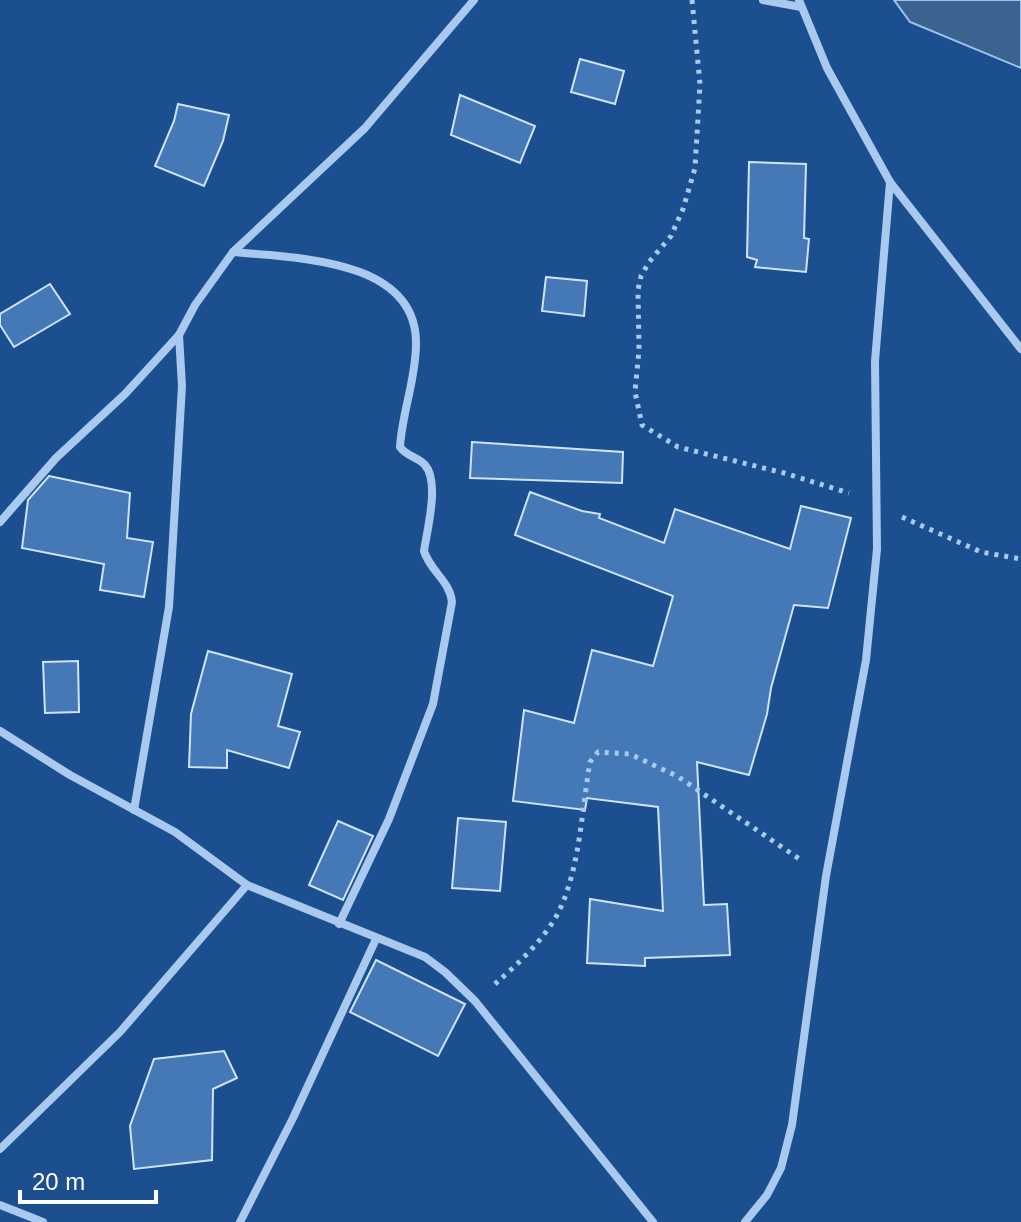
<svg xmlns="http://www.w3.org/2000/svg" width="1021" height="1222" font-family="Helvetica,sans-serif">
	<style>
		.water { fill: #3c6290; stroke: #9cc4f0; stroke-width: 2 }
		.building { fill: #4478b7; stroke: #cfe3fa; stroke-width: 2 }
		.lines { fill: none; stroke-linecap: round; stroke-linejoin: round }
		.path { stroke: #a9c9ee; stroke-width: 5; stroke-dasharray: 4 6; stroke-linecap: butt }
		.minor { stroke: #a9c9ee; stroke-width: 8 }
	</style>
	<rect width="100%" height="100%" fill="#1b4f8f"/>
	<path class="water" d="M894,0H1021V68L910,22Z"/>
	<g class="building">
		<path d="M580,59L624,71L615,104L571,92Z"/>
		<path d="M460,95L535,126L520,163L451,135Z"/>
		<path d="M178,104L229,115L223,141L204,186L155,166L174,121Z"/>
		<path d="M749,162L806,164L804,238L809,239L806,272L755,267L757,260L747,257Z"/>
		<path d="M546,277L587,281L584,316L542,311Z"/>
		<path d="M50,284L70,314L14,347L0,325V314Z"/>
		<path d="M472,442L623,452L622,483L470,478Z"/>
		<path d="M49,476L130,493L127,538L153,542L144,597L100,590L104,564L22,548L28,500Z"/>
		<path d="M530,492L582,511L600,514L599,518L664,543L675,509L790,549L801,506L851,518L828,608L794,605L771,688L767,714L749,775L697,762L704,905L727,904L730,955L645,958V966L587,963L590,899L663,911L658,807L587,798L585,810L513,801L524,710L574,723L592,650L653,666L673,596L515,535Z"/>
		<path d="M208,651L292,674L278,726L300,732L289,768L227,750V768L189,767L191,714Z"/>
		<path d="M78,661L79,712L45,713L43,662Z"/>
		<path d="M458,818L506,822L500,891L452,888Z"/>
		<path d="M338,821L373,836L343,900L309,885Z"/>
		<path d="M376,960L465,1004L438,1056L350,1012Z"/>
		<path d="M224,1051L237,1078L213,1089L212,1160L134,1169L130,1126L154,1059Z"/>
	</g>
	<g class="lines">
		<g class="path">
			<path d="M692,0L700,84L695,168L683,209L671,236L649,262L641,276L638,290L639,350L635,392L642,425L678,447L784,473L849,493"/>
			<path d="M902,517L981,552L1021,559"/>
			<path d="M495,984C518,964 547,937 560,909C580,866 582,808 590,762L598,752L630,754L677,776L801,860"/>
		</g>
		<g class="minor">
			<path d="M763,0L801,7"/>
			<path d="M799,0L827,68L890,182L1021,349"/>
			<path d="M233,252C294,258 417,258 416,344C416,379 402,413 400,447C406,456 418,457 425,465C440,482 427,530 424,551C430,571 450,581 452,602L433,704L389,819L339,924"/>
			<path d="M0,522L56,458L125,394L179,335L195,305L233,252L365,128L474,0"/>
			<path d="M0,731L70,775L175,832L247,885L425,957L445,972L475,1001L653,1222"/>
			<path d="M134,810L169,607L182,386L179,335"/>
			<path d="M0,1149L120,1032L247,885"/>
			<path d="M0,1205L43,1222"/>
			<path d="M240,1222L293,1118L376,939"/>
			<path d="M745,1222L767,1195L781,1168L792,1125L826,876L866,660L877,549L875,361L890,182"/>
		</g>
	</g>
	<path d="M20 1190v12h136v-12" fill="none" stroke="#ffffff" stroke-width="4"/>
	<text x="32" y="1190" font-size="24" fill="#ffffff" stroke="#1b4f8f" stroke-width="6" paint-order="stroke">20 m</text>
</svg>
